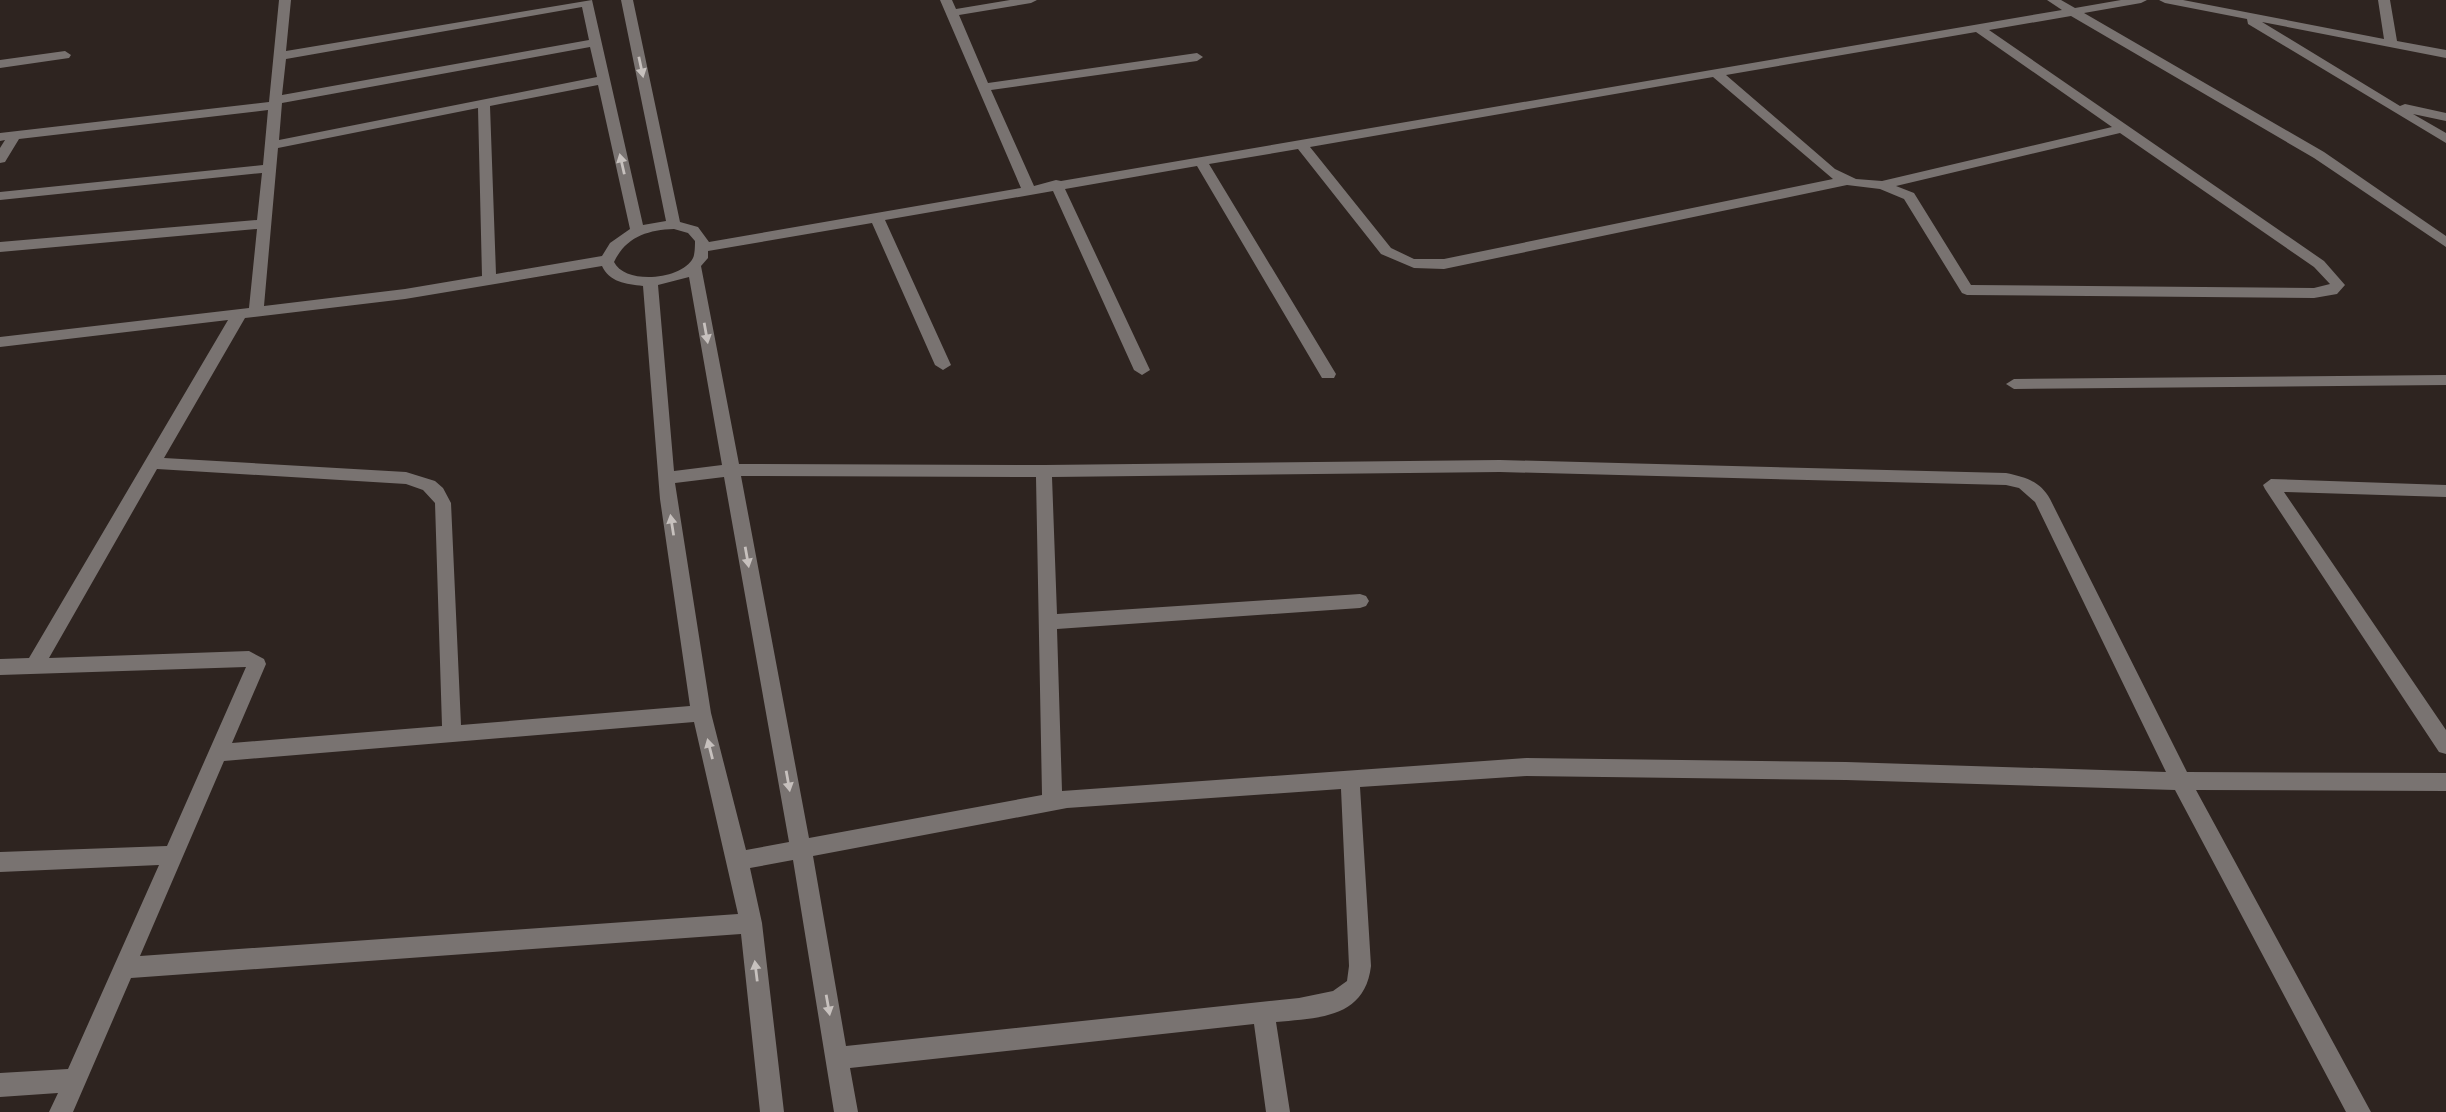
<svg xmlns="http://www.w3.org/2000/svg" width="2446" height="1112" font-family="Bitter,serif">
	<style>
		.lines { fill: none; stroke-linecap: round; stroke-linejoin: round }
		.minor { fill: #797371; fill-rule: evenodd }
		.oneway { fill: #c7c1be }
	</style>
	<rect width="100%" height="100%" fill="#2e2420"/>
	<g class="lines">
		<g class="minor">
			<path d="M279,0H291L286,51L592,0L643,225L666,221L621,0H633L680,222L698,227L709,242L1021,188L940,0H952L956,9L1010,0H1037L1031,3L959,15L988,83L1197,53L1203,57L1197,61L991,90L1034,186L1056,180L1061,181L2062,10L2047,0H2061L2075,8L2121,0H2147L2141,3L2084,13L2324,152L2446,236V247L2314,158L2071,16L1989,30L2324,261L2345,285L2337,294L2314,298L1967,295L1962,293L1904,199L1880,189L1847,185L1444,269L1414,268L1381,254L1298,149L1209,164L1336,374L1334,378H1322L1197,166L1065,189L1150,370L1142,375L1134,370L1053,191L885,220L951,365L943,370L935,365L872,223L708,251V258L701,266L739,464L1044,465L1500,460L2006,473C2025,477 2040,481 2050,499L2187,772L2446,773V791L2196,790L2371,1112H2346L2175,790L1846,780L1526,776L1360,787L1371,966C1365,1018 1319,1018 1276,1022L1290,1112H1266L1254,1024L850,1068L858,1112H834L793,860L750,868L762,923L784,1112H760L741,934L131,978L73,1112H49L58,1093L0,1097V1073L68,1069L159,865L0,872V852L167,846L246,667L0,675V659L29,658L228,320L0,347V337L249,308L257,229L0,252V242L257,220L262,173L0,200V192L263,165L268,110L19,139L5,162L0,163V148L5,140L0,141V133L269,102ZM582,7L589,40L282,95L286,59ZM1976,32L2112,127L1882,181L1856,179L1835,169L1726,75ZM590,47L597,77L279,140L282,103ZM1713,77L1833,179L1444,259H1414L1391,248L1310,147ZM598,85L630,229L610,243L602,256L496,274L490,106ZM478,108L482,276L405,289L264,306L278,148ZM2120,133L2314,267L2330,284L2314,288L1971,285L1914,193L1896,186ZM674,229L688,233L695,241C695,245 695,254 693,258C682,280 625,285 614,262C626,237 647,230 674,229ZM602,266C609,282 626,284 643,286L660,499L690,706L461,725L451,503L443,488L435,481L406,472L164,458L245,318L405,299ZM689,277L722,465L674,471L658,285ZM157,469L406,484L423,490L435,503L442,726L232,743L266,664L264,659L249,651L49,658ZM1500,472L2006,485L2019,488L2035,502L2166,772L1846,762L1526,758L1062,791L1057,629L1360,608L1366,606L1369,601L1366,596L1360,594L1057,614L1052,477ZM741,476L1036,477L1042,795L809,838ZM724,477L789,842L746,850L711,713L675,483ZM694,722L738,914L140,956L224,761ZM1341,789L1349,966L1347,981L1333,991L1299,998L846,1046L813,856L1067,808Z"/>
			<path d="M2159,0H2183L2384,39L2378,0H2390L2397,41L2446,50V58L2262,22L2400,106L2405,104L2446,113V121L2413,114L2446,133V143L2248,24L2247,19L2165,3Z"/>
			<path d="M65,51L71,55L69,58L0,68V60Z"/>
			<path d="M2446,375V385L2014,389L2006,384L2014,379Z"/>
			<path d="M2271,479L2446,485V497L2284,492L2446,730V754L2439,752L2265,489L2263,485Z"/>
		</g>
	</g>
	<defs><path id="oneway-solid" d="M-6-.8H1V-3.2L6.5 0L1 3.2V.8H-6Z" transform="scale(1.75)"/></defs>
	<g class="oneway">
		<use href="#oneway-solid" transform="translate(641 67) rotate(78)"/>
		<use href="#oneway-solid" transform="translate(622 164) rotate(-103)"/>
		<use href="#oneway-solid" transform="translate(706 333) rotate(80)"/>
		<use href="#oneway-solid" transform="translate(672 525) rotate(-99)"/>
		<use href="#oneway-solid" transform="translate(747 557) rotate(80)"/>
		<use href="#oneway-solid" transform="translate(710 749) rotate(-104)"/>
		<use href="#oneway-solid" transform="translate(788 781) rotate(80)"/>
		<use href="#oneway-solid" transform="translate(756 971) rotate(-97)"/>
		<use href="#oneway-solid" transform="translate(828 1005) rotate(80)"/>
	</g>
</svg>
